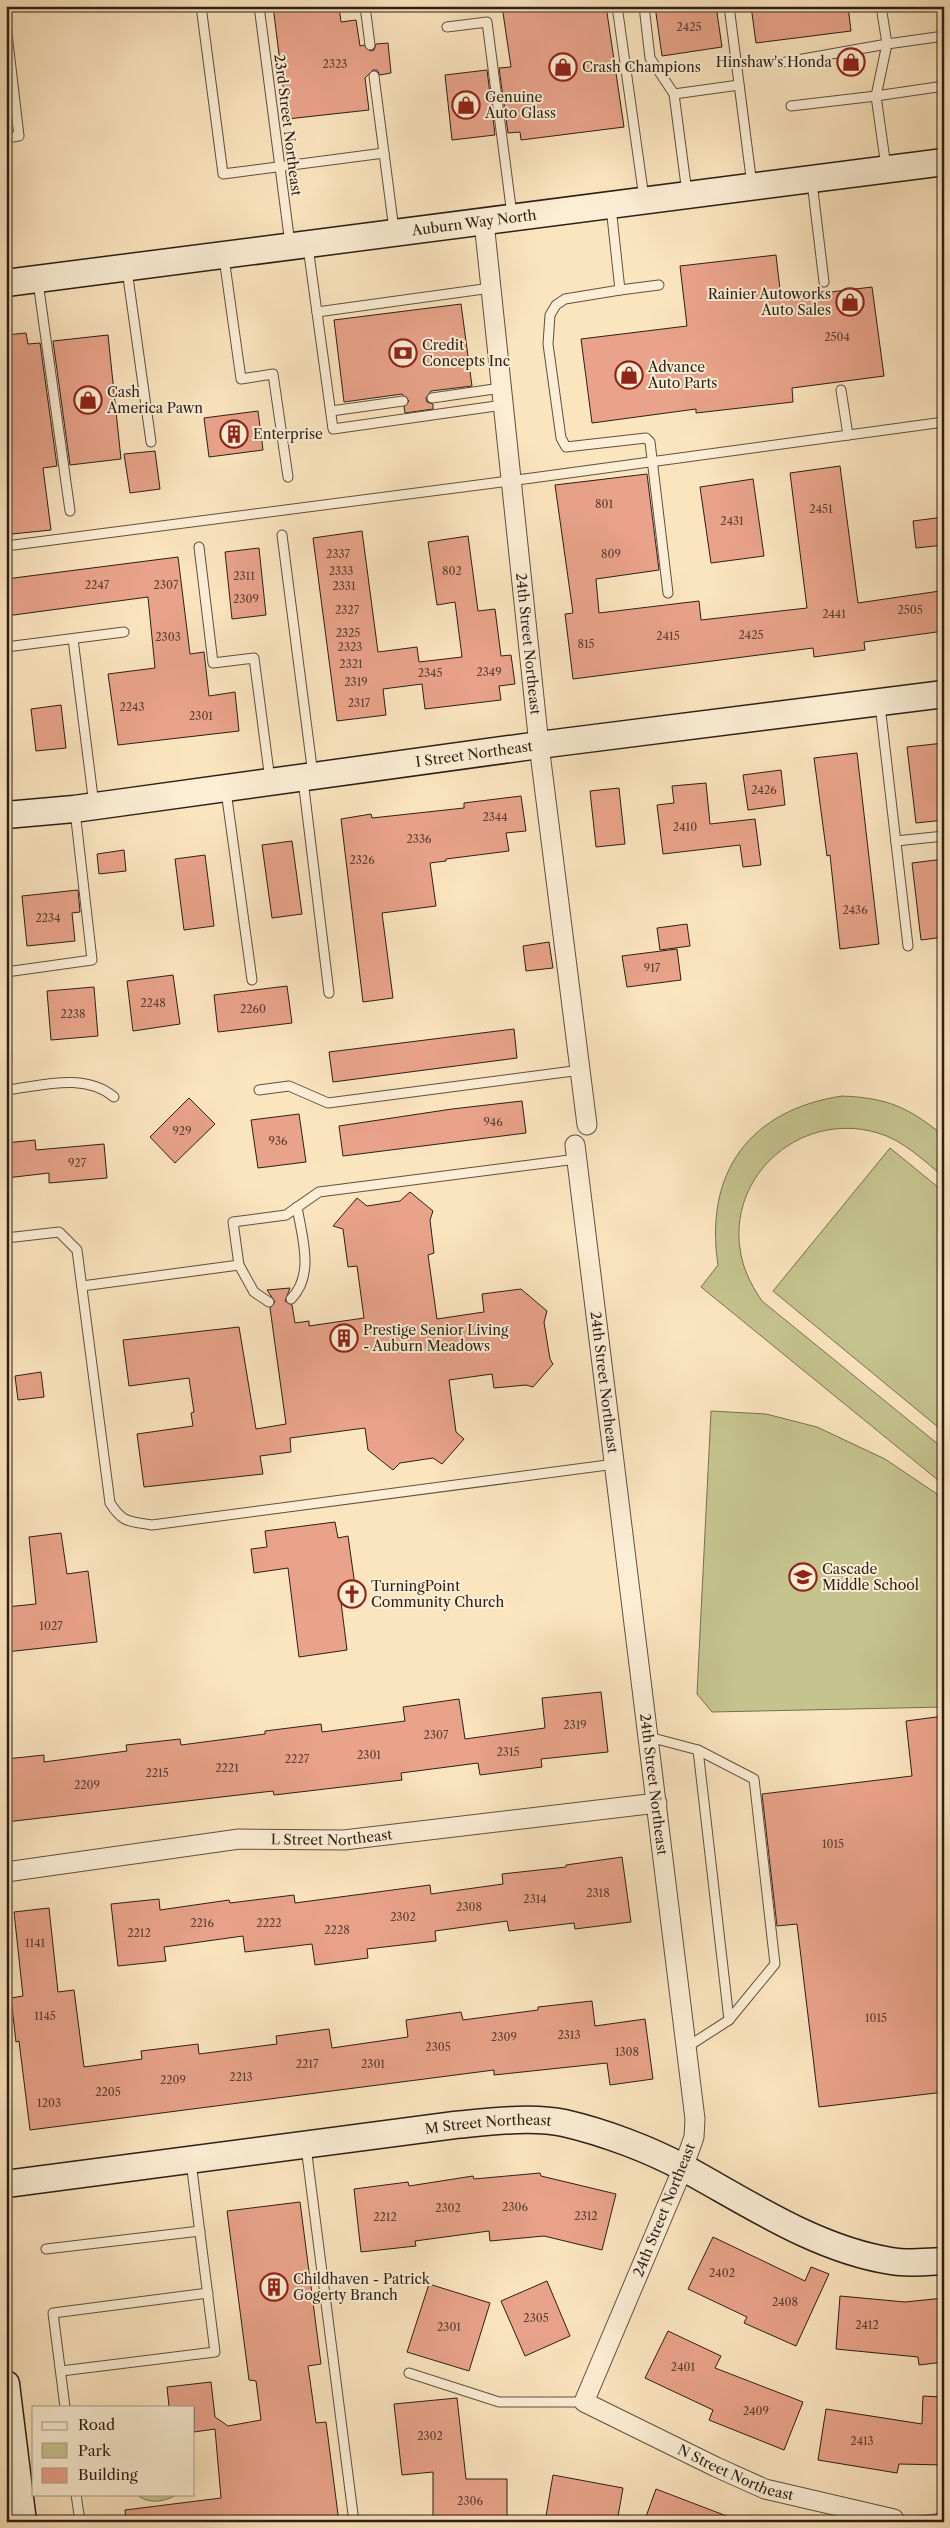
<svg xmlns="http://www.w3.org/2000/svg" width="950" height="2528" font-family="'Libre Caslon Text',serif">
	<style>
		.green { fill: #c5c38e; stroke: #787152 }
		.building { fill: #e9a38a; stroke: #2c1f16 }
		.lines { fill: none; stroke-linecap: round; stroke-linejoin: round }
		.lane-casing { stroke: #605040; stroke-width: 11 }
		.street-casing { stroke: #605040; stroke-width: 21 }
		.secondary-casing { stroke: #2c1f16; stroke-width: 29 }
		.lane { stroke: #fceed5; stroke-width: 9 }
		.street { stroke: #fceed5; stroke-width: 19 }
		.secondary { stroke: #fceed5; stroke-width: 26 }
		.labels { text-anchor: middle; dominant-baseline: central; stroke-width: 4; stroke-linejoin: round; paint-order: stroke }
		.number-label { font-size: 11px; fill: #5b4033 }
		.poi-label { font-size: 14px; fill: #2c1f16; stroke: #fceed5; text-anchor: start }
		.street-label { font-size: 14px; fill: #2c1f16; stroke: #fceed5 }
	</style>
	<rect width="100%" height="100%" fill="#fbe5bf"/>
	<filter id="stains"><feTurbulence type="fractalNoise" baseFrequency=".004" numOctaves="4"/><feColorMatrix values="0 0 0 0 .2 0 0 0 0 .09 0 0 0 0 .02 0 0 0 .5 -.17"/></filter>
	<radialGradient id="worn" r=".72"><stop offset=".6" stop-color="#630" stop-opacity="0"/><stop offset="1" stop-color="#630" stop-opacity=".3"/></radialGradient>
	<g class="green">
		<path d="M842,1096C888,1098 908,1107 944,1136V1177C924,1161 903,1140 878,1133C798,1109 720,1181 743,1263C747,1277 754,1289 762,1301L944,1449V1485L701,1287L718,1265C704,1172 750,1110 842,1096Z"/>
		<path d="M890,1148L944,1192V1432L773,1291Z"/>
		<path d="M711,1411L766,1414L817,1427L885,1459L937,1494L944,1506V1707L712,1712L697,1694Z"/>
		<path d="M136,2494H178C164,2502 149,2505 136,2494Z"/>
	</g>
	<g class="building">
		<path d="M273,6H339L341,22L356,20L360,46L364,45L370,51L374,50L376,44L388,43L391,73L380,75L377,70H373L365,78L369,110L287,119Z"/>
		<path d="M502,6H606L624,127L521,140L520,132L508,133L499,68L511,67Z"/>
		<path d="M655,6H716L722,47L662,56Z"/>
		<path d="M751,6H848L851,31L756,43Z"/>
		<path d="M487,70L495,135L452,140L445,75Z"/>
		<path d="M776,255L781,298L872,287L884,376L792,388L793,402L696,413V409L592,423L581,339L687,326L680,266Z"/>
		<path d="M461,304L472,386L431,391L426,398L427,402L433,404V409L405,413L404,407L409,401L402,394L344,402L334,320Z"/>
		<path d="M26,333L28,344L40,343L57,466L43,468L51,530L12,534L6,486V335Z"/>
		<path d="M108,335L121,459L70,465L53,341Z"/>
		<path d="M258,411L263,450L209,457L204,418Z"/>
		<path d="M155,451L160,489L130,493L124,454Z"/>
		<path d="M840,466L858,603L940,591L944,631L864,642L865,650L814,657L813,648L573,679L565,614L573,613L555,485L647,474L659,570L596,579L599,613L699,601L701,620L807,608L790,473Z"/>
		<path d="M753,479L764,556L711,563L700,487Z"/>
		<path d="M944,517V545L916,548L913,521Z"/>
		<path d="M362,531L378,652L417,647L419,662L462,657L455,602L437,605L428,542L468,536L478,611L495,609L501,656L511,655L515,684L499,686L501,700L425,709L422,684L383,689L386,715L337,721L313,538Z"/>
		<path d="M259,548L266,615L232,619L225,552Z"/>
		<path d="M178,557L190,654L204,652L209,696L235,692L239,731L118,745L108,674L155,668L148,597L6,616V579Z"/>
		<path d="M61,705L66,748L36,751L31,709Z"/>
		<path d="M944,743V820L916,823L907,747Z"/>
		<path d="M857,753L879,944L840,949L830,855L827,856L814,758Z"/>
		<path d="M781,770L785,805L748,810L743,775Z"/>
		<path d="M706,783L710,824L755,819L761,865L743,867L740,845L663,854L657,805L674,803L672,786Z"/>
		<path d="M619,788L625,844L596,847L590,791Z"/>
		<path d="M521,796L526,831L506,833L509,851L446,859V861L430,863L436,906L382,913L393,998L363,1002L341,819L371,814L372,818L464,808V803Z"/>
		<path d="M292,841L302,914L272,918L262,845Z"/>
		<path d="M124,850L126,871L99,874L97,854Z"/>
		<path d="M205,855L214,926L184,930L175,859Z"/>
		<path d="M944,859V937L921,940L912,863Z"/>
		<path d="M78,890L80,912L72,913L75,941L27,946L22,896Z"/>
		<path d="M687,924L690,946L660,950L657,928Z"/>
		<path d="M549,942L553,968L526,971L523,946Z"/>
		<path d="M677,949L681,980L627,987L622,956Z"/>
		<path d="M173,975L180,1024L133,1031L127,981Z"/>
		<path d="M287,986L292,1023L218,1032L214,995Z"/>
		<path d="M94,987L98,1036L51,1040L47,991Z"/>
		<path d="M514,1029L517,1058L333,1082L329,1052Z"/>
		<path d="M189,1098L215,1124L175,1163L150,1137Z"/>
		<path d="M522,1101L526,1133L343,1156L339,1126L452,1109Z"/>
		<path d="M299,1114L306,1162L258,1168L251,1120Z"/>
		<path d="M35,1140L36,1150L104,1144L107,1178L49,1183V1173L6,1178V1143Z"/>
		<path d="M410,1192L433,1211L430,1220L434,1253L428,1255L437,1319L484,1312L482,1294L521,1289L547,1311L544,1322L550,1359L553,1364L533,1387L526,1385L494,1388L492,1374L449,1380L456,1432L464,1439L442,1464L433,1458L400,1463L393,1470L368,1450L365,1428L290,1438L291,1452L260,1456L263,1474L144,1487L137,1434L193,1426L191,1413L194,1412L189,1378L129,1386L123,1340L239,1327L256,1429L286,1424L270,1308L275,1302L267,1290L290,1288L285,1301L292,1305L295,1323L309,1321V1326L364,1318L357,1266L348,1267L343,1229L333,1226L357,1198L367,1206L400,1201Z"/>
		<path d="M41,1372L44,1397L18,1400L15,1376Z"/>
		<path d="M335,1522L338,1538L348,1536L357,1600L341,1602L347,1650L299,1657L288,1568L254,1573L251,1549L267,1547L265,1531Z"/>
		<path d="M61,1533L67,1574L88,1571L97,1642L6,1652V1607L36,1604L29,1537Z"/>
		<path d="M601,1692L608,1752L541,1759L542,1767L480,1775L478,1763L401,1773L402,1780L274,1795L273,1791L6,1822V1759L44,1755V1762L127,1751L126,1745L180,1739L181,1745L265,1734V1731L321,1724L322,1732L405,1721L403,1707L459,1699L465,1739L545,1728L542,1698Z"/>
		<path d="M944,1716V2092L819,2107L797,1924L777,1926L762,1794L912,1776L906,1721Z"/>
		<path d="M622,1857L631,1922L575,1929L574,1923L509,1931L507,1921L435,1931L436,1941L367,1949L368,1958L315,1965L312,1944L245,1952L243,1936L164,1947L166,1961L118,1966L111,1904L159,1899L160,1910L229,1900L230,1903L294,1895L295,1903L430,1885L431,1894L503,1884L502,1874L566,1867V1865Z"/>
		<path d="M49,1908L58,1992L74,1990L84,2067L142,2059L141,2051L198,2044L199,2054L277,2044L276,2036L329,2029L332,2048L408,2037L406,2020L461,2012L463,2020L538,2010V2007L592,2001L595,2026L645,2019L653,2079L610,2085L607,2063L494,2075V2070L30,2130L19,2041L16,2042L11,1998L23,1996L14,1912Z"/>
		<path d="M540,2173L541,2176L616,2194L602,2250L544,2236L490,2241L489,2231L415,2241L416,2246L361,2252L354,2189L408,2182L409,2186L473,2176L474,2179Z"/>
		<path d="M300,2202L321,2364L308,2366L316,2423L326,2422L339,2522H126L125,2510L221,2498L215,2429L194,2432V2407H169L167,2387L211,2382L215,2417L228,2426L261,2420L256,2381L249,2380L227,2211Z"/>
		<path d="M713,2237L805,2281L811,2267L829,2274L796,2346L744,2323L747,2317L688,2289Z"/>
		<path d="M547,2281L570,2336L525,2356L501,2301Z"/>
		<path d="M429,2284L490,2303L469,2371L407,2352Z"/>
		<path d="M840,2296L905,2302L944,2298V2362L919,2365L918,2357L836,2349Z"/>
		<path d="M668,2331L721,2356L715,2368L803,2402L784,2450L709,2420L713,2410L645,2378Z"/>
		<path d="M923,2396L942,2397L944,2465L899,2464L897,2473L818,2460L826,2409L922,2424Z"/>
		<path d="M457,2398L466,2479H507V2522H433V2472L402,2475L394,2404Z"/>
		<path d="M553,2475L623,2488L617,2522H545Z"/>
		<path d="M656,2489L737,2520V2522H644Z"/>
	</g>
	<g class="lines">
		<g class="lane-casing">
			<g id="lane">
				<path d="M201,6L223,174L384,153L394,230"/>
				<path d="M259,6L290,244"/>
				<path d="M365,6L370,45"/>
				<path d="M617,6L644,198"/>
				<path d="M644,6L650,58L674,94L687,193"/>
				<path d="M729,6L752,185"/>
				<path d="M6,25L19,136L6,138"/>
				<path d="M447,27L487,22L512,215"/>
				<path d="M786,62L887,44L881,6"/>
				<path d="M374,76L384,153"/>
				<path d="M674,94L739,85"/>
				<path d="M791,106L876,96L887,44L944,36"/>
				<path d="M886,167L876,96L944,86"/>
				<path d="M812,182L824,282"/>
				<path d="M611,207L620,290L565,299L556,305L550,315L548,344L561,438L566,447L646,438L650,442L668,593"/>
				<path d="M308,247L333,429L503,405"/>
				<path d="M224,258L241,379L273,374L288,477"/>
				<path d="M127,270L151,442"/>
				<path d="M38,282L70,511"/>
				<path d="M620,290L659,285"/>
				<path d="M317,312L491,288"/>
				<path d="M841,390L848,435"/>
				<path d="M432,398L501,388"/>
				<path d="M331,411L403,401"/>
				<path d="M282,535L313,775"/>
				<path d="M6,546L532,478L944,422"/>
				<path d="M199,547L213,663L254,658L270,780"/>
				<path d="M73,639L94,805"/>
				<path d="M6,647L124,632"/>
				<path d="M880,705L908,946"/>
				<path d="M303,780L329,993"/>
				<path d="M226,791L252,980"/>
				<path d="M896,841L944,836"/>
				<path d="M6,972L92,960L75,811"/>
				<path d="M6,1090C42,1086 84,1072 114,1097"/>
				<path d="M259,1090L289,1086L328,1103L581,1070"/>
				<path d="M6,1238L59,1232L77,1250L110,1503C123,1523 128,1521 152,1525L615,1464"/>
				<path d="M239,1265L254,1292L269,1302"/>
				<path d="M82,1286L239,1265L233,1222L286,1215L319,1192L577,1159"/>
				<path d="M291,1299C315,1275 302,1237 297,1207"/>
				<path d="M649,1737L698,1750L729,2020L687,2047"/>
				<path d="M698,1750L754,1779L775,1964L729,2020"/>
				<path d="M306,2147L354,2522"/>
				<path d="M46,2249L200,2231"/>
				<path d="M61,2371L215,2352L191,2162"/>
				<path d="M409,2373L499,2402H584"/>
				<path d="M65,2407L53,2313L208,2293"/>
				<path d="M76,2494L80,2522"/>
				<path d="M912,2522L944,2518"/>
			</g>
		</g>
		<g class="street-casing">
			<g id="street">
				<path id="s1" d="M484,222L539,745L587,1125"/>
				<path id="s2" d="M575,1145L695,2119L694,2137L683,2168L584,2402L716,2467L765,2489L894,2519"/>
				<path id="s3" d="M6,1872L239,1839L344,1840L657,1803"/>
			</g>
		</g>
		<g class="secondary-casing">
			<g id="secondary">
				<path id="s4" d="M6,283L944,162"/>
				<path id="s5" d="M6,815L74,809L539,745L944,694"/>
				<path id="s6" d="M6,2184L455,2125C487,2122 532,2116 564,2123C603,2132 649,2149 684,2168C750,2204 816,2249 891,2261C908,2264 926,2262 944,2261"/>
				<path d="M6,2384L23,2522"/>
			</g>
		</g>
		<use href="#lane" class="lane"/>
		<use href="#street" class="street"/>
		<use href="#secondary" class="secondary"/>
	</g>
	<defs>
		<g id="shop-ring" transform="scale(1.4375)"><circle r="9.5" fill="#fceed5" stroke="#8f2418" stroke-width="1.5"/><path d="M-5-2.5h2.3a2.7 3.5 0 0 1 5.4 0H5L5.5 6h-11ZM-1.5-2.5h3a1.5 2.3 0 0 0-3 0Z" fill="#8f2418"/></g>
		<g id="bank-ring" transform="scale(1.4375)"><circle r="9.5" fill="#fceed5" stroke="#8f2418" stroke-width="1.5"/><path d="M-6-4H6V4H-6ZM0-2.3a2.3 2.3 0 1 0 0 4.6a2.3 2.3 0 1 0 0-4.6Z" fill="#8f2418"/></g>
		<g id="building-ring" transform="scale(1.4375)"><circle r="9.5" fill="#fceed5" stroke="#8f2418" stroke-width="1.5"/><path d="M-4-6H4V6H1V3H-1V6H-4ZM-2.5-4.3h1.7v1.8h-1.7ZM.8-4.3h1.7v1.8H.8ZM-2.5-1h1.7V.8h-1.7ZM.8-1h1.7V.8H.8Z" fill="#8f2418"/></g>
		<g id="school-ring" transform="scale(1.4375)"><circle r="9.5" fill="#fceed5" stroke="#8f2418" stroke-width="1.5"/><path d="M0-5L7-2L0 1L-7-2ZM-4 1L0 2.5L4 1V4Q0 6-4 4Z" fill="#8f2418"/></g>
		<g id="church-ring" transform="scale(1.4375)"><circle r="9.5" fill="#fceed5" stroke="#8f2418" stroke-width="1.5"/><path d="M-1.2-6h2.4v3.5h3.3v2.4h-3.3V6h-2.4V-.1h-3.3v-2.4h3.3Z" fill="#8f2418"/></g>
	</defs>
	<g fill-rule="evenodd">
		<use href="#shop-ring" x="851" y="62"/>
		<use href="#shop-ring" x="563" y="67"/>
		<use href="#shop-ring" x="466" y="105"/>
		<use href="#shop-ring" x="850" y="302"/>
		<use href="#bank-ring" x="403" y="353"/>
		<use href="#shop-ring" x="629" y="375"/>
		<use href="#shop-ring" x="88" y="400"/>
		<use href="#building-ring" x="234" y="434"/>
		<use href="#building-ring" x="344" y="1338"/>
		<use href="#school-ring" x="803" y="1577"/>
		<use href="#church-ring" x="352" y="1594"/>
		<use href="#building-ring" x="274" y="2287"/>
	</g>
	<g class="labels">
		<g class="number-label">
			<text x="689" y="27">2425</text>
			<text x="335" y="64">2323</text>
			<text x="837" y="337">2504</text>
			<text x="604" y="504">801</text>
			<text x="821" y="509">2451</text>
			<text x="732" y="521">2431</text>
			<text x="338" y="554">2337</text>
			<text x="611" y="554">809</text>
			<text x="341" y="571">2333</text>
			<text x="452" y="571">802</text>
			<text x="244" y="576">2311</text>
			<text x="97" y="585">2247</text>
			<text x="166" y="585">2307</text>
			<text x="344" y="586">2331</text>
			<text x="246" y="599">2309</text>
			<text x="347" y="610">2327</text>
			<text x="910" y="610">2505</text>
			<text x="834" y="614">2441</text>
			<text x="348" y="633">2325</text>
			<text x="751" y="635">2425</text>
			<text x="668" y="636">2415</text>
			<text x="168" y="637">2303</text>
			<text x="586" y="644">815</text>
			<text x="350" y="647">2323</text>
			<text x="351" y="664">2321</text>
			<text x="489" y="672">2349</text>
			<text x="430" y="673">2345</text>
			<text x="356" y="682">2319</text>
			<text x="359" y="703">2317</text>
			<text x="132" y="707">2243</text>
			<text x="201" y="716">2301</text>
			<text x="764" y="790">2426</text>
			<text x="495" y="817">2344</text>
			<text x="685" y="827">2410</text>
			<text x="419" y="839">2336</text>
			<text x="362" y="860">2326</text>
			<text x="855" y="910">2436</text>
			<text x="48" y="918">2234</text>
			<text x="652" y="968">917</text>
			<text x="153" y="1003">2248</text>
			<text x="253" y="1009">2260</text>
			<text x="73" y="1014">2238</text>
			<text x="493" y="1122">946</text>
			<text x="182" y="1131">929</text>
			<text x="278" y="1141">936</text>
			<text x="77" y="1163">927</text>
			<text x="51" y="1626">1027</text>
			<text x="575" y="1725">2319</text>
			<text x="436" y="1735">2307</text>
			<text x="508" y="1752">2315</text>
			<text x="369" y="1755">2301</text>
			<text x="297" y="1759">2227</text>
			<text x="227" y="1768">2221</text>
			<text x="157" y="1773">2215</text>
			<text x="87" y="1785">2209</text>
			<text x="833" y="1844">1015</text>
			<text x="598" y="1893">2318</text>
			<text x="535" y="1899">2314</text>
			<text x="469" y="1907">2308</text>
			<text x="403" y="1917">2302</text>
			<text x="202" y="1923">2216</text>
			<text x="269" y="1923">2222</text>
			<text x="337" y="1930">2228</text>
			<text x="139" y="1933">2212</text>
			<text x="35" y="1943">1141</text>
			<text x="45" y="2016">1145</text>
			<text x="876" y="2018">1015</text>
			<text x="569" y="2035">2313</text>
			<text x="504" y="2037">2309</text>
			<text x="438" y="2047">2305</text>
			<text x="627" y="2052">1308</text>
			<text x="307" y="2064">2217</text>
			<text x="373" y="2064">2301</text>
			<text x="241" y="2077">2213</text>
			<text x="173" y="2080">2209</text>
			<text x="108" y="2092">2205</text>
			<text x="49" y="2103">1203</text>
			<text x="515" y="2207">2306</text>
			<text x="448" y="2208">2302</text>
			<text x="586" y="2216">2312</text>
			<text x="385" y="2217">2212</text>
			<text x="722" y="2273">2402</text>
			<text x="785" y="2302">2408</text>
			<text x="536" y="2318">2305</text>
			<text x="867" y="2325">2412</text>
			<text x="449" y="2327">2301</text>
			<text x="683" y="2367">2401</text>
			<text x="756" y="2411">2409</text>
			<text x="430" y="2436">2302</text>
			<text x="862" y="2441">2413</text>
			<text x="470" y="2501">2306</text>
		</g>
		<g class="poi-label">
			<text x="832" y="62" text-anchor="end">Hinshaw's Honda</text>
			<text x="582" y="67">Crash Champions</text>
			<text x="485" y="97">Genuine<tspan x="485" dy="16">Auto Glass</tspan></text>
			<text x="831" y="294" text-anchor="end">Rainier Autoworks<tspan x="831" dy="16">Auto Sales</tspan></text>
			<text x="422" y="345">Credit<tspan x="422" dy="16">Concepts Inc</tspan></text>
			<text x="648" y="367">Advance<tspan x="648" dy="16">Auto Parts</tspan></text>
			<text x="107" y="392">Cash<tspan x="107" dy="16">America Pawn</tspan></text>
			<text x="253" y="434">Enterprise</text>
			<text x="363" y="1330">Prestige Senior Living<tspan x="363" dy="16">- Auburn Meadows</tspan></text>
			<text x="822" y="1569">Cascade<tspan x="822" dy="16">Middle School</tspan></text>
			<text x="371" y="1586">TurningPoint<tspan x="371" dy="16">Community Church</tspan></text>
			<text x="293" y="2279">Childhaven - Patrick<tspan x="293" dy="16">Gogerty Branch</tspan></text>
		</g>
		<g class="street-label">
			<text transform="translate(288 125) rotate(83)">23rd Street Northeast</text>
			<text stroke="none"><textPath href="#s4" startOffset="472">Auburn Way North</textPath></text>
			<text stroke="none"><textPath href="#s1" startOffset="424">24th Street Northeast</textPath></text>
			<text stroke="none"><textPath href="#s5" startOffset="472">I Street Northeast</textPath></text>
			<text stroke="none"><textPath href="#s2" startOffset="239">24th Street Northeast</textPath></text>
			<text stroke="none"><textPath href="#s2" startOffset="644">24th Street Northeast</textPath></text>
			<text stroke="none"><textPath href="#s3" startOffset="328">L Street Northeast</textPath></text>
			<text stroke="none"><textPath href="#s6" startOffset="486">M Street Northeast</textPath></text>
			<text transform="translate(664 2210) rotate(-68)">24th Street Northeast</text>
			<text stroke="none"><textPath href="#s2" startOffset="1454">N Street Northeast</textPath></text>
		</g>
	</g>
	<rect width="950" height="2528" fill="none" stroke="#fbe5bf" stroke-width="25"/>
	<rect x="8" y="8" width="935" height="2513" fill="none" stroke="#2c1f16" stroke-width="2.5"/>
	<rect x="12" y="12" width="925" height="2503" fill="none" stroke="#2c1f16"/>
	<rect x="32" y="2406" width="162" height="90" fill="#fceed5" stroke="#a99b89"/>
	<rect x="42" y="2422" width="25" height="8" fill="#fceed5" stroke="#a99b89"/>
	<text x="78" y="2430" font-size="15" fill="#2c1f16">Road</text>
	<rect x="42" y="2443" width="25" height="15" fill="#c5c38e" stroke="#a99b89"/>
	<text x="78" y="2456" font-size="15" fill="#2c1f16">Park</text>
	<rect x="42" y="2468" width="25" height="15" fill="#e9a38a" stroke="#a99b89"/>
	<text x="78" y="2480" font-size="15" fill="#2c1f16">Building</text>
	<rect width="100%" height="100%" filter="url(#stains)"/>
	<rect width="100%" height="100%" fill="url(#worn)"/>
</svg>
